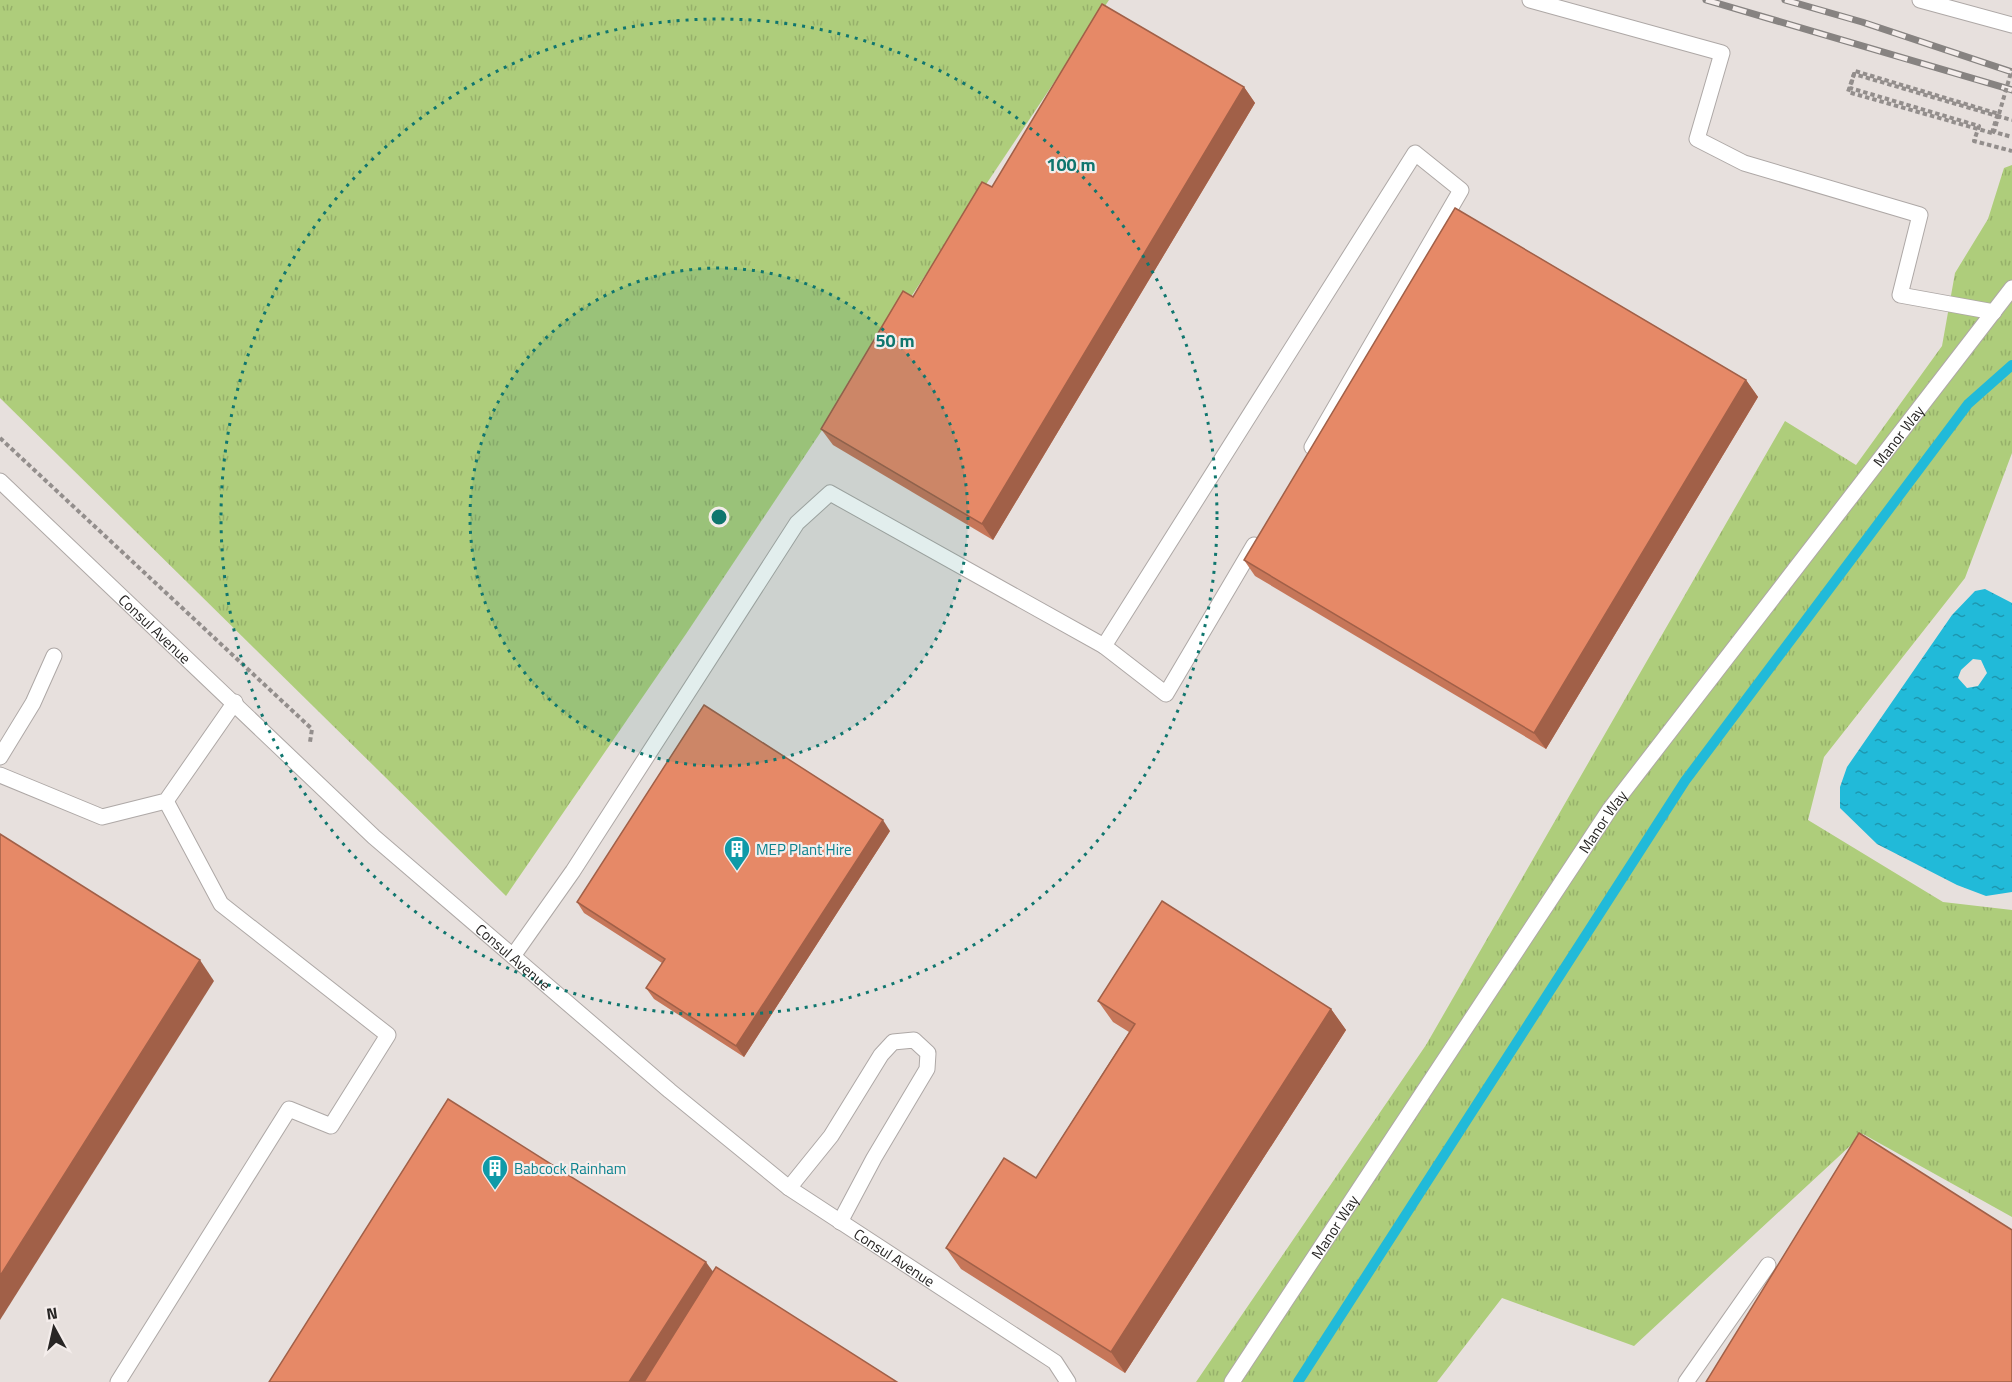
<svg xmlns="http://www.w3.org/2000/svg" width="2012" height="1382" font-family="'Titillium Web',sans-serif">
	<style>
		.grass { fill: url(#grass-tufts) }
		.water { fill: url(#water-ripples); fill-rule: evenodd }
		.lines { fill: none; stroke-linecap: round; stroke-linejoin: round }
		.stream { stroke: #21bad9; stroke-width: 10 }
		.lane-casing { stroke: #aea8a6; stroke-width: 17 }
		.path { stroke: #938e8c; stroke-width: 4; stroke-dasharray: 4.5 3; stroke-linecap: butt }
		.lane { stroke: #fff; stroke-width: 15 }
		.rail-casing { stroke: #878381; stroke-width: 7 }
		.rail { stroke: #f4edeb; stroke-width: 4.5; stroke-dasharray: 14; stroke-linecap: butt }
		.path-bridge { stroke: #938e8c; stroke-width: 4; stroke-dasharray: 4.5 3; stroke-linecap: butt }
		.wall { fill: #c67659 }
		.shaded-wall { fill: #a16048 }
		.building { fill: #e68967; stroke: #a16048; stroke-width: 1.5 }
		.ring { fill: none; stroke: #0f766e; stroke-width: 3; stroke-dasharray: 3 6 }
		.labels { text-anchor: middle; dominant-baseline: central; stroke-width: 4.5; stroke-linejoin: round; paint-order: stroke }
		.street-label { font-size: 15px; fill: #282625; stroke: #f4edeb }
		.culture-label { font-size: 15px; fill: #0d838f; stroke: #f4edeb; text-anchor: start }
		.centre { fill: #0f766e; stroke: #f4edeb; stroke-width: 3 }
		.ring-label { font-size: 18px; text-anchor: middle; font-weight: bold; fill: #0f766e; stroke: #f4edeb; stroke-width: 4.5; stroke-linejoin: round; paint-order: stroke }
	</style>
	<defs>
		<pattern id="grass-tufts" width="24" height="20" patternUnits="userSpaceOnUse" patternTransform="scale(1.5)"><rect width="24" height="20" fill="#aecd7b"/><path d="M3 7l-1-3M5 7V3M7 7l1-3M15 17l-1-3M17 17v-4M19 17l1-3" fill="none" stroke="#96b06a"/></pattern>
		<pattern id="water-ripples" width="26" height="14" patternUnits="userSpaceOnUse" patternTransform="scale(1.5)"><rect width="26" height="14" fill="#21bad9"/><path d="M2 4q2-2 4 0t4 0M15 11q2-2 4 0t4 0" fill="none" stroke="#1d97b0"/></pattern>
	</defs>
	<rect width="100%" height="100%" fill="#e7e0dd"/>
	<g class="grass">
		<path d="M0,0H1109L686,634L506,896L0,398Z"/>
		<path d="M2012,165V453L1965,578L1824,757L1808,820L1943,902L2012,910V1217L1863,1134L1634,1346L1502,1298L1437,1382H1196L1426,1045L1785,421L1856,465L1942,346L1955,273L1988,219L2004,168Z"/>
	</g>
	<path class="water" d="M1985,589L2012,603V892L1986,896L1957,885L1877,844L1840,808V787L1847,767L1952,615L1975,591ZM1973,659L1981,660L1987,673L1978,686L1967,688L1958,678L1961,670Z"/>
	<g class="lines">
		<path class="stream" d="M1298,1382L1685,781L1968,404L2012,365"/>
		<g class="lane-casing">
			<g id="lane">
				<path d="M1530,0L1722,53L1697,139L1744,163L1920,215L1900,295L1994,312"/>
				<path d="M1920,0L2012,25"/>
				<path id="s1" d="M0,481L374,837L670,1091L789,1188L1055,1362L1068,1382"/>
				<path d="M1104,646L1166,694L1254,545"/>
				<path d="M0,757L33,703L54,656"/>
				<path d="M0,775L102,817L166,801L235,702"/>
				<path d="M513,956L573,871L797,523L830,493L1104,646L1415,153L1461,190L1312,447"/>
				<path d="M789,1188L831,1136L881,1055L893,1042L914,1040L928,1053L927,1069L874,1158L840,1222"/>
				<path d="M118,1382L289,1109L331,1126L388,1035L221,904L166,801"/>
				<path id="s2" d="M1232,1382L1610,809L2012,288"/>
				<path d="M1686,1382L1768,1265"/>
			</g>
		</g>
		<g class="path">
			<path d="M1997,116L2012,120"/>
			<path d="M1992,133L1997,116L1854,74L1850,88L1979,126L1974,141L2012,151"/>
			<path d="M2005,135L2012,137"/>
			<path d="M0,438L312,729L310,742"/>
		</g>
		<use href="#lane" class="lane"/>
		<g class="rail-casing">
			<g id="rail">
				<path d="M1706,0L2012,90"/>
				<path d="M1785,0L1862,22L2012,72"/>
			</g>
		</g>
		<use href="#rail" class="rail"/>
		<g class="path-bridge">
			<path d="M1999,114L2012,69"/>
			<path d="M1992,133L1848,92L1855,71L1999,114L1994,132L2005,135"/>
		</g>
	</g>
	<g class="wall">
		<path d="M1244,87L1255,103L993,540L833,445L821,429L913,297L992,187Z"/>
		<path d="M1746,380L1758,397L1546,749L1255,576L1244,560Z"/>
		<path d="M890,831L744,1057L654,999L646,988L662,963L584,913L577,902Z"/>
		<path d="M1098,1001L1331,1009L1346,1030L1125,1373L961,1269L946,1248L1036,1178L1129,1032L1113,1022Z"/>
	</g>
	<g class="shaded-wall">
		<path d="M1244,87L1255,103L993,540L982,524Z"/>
		<path d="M1746,380L1758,397L1546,749L1534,733Z"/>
		<path d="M883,820L890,831L744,1057L736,1046Z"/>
		<path d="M200,960L214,981L0,1320V1276Z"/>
		<path d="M1331,1009L1346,1030L1125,1373L1111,1352Z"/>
		<path d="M706,1262L714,1273L644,1382H629Z"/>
	</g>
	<g class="building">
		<path d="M1102,4L1244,87L982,524L821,429L903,291L913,297L982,182L992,187Z"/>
		<path d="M1455,208L1746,380L1534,733L1244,560Z"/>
		<path d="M704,705L883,820L736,1046L646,988L665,959L577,902Z"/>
		<path d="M0,834L200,960L0,1276Z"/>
		<path d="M1162,901L1331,1009L1111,1352L946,1248L1004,1158L1036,1178L1135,1024L1098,1001Z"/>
		<path d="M448,1099L706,1262L629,1382H269Z"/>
		<path d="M1859,1133L2012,1230V1382H1706Z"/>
		<path d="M716,1267L897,1382H644Z"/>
	</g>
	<circle cx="719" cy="517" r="249" fill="#0f766e" fill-opacity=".12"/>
	<g class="ring">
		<circle cx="719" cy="517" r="249"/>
		<circle cx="719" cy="517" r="498"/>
	</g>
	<defs>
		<g id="building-pin" transform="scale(1.35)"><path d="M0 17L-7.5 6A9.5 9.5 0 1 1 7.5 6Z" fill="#0f9aa8" stroke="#f4edeb"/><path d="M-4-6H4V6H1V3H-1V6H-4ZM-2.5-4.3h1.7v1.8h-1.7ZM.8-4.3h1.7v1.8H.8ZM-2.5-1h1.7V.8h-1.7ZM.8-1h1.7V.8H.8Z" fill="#fff"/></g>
	</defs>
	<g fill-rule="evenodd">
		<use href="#building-pin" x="737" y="849"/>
		<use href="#building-pin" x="495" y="1168"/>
	</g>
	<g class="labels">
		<g class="street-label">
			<text stroke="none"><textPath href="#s2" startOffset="1158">Manor Way</textPath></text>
			<text stroke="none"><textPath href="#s1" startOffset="214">Consul Avenue</textPath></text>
			<text stroke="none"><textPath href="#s2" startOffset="672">Manor Way</textPath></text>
			<text stroke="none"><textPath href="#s1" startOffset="700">Consul Avenue</textPath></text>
			<text stroke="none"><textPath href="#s2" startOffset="186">Manor Way</textPath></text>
			<text stroke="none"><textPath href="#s1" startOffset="1186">Consul Avenue</textPath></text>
		</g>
		<g class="culture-label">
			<text x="756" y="849">MEP Plant Hire</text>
			<text x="514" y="1168">Babcock Rainham</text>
		</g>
	</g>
	<circle cx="719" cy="517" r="9" class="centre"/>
	<g class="ring-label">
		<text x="1071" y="171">100 m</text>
		<text x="895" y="347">50 m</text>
	</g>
	<g transform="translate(54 1328) rotate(352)" stroke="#f4edeb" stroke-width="4.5" paint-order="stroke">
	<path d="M0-4.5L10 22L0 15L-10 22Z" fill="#282625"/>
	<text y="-9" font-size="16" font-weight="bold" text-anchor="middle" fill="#282625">N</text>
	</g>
</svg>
